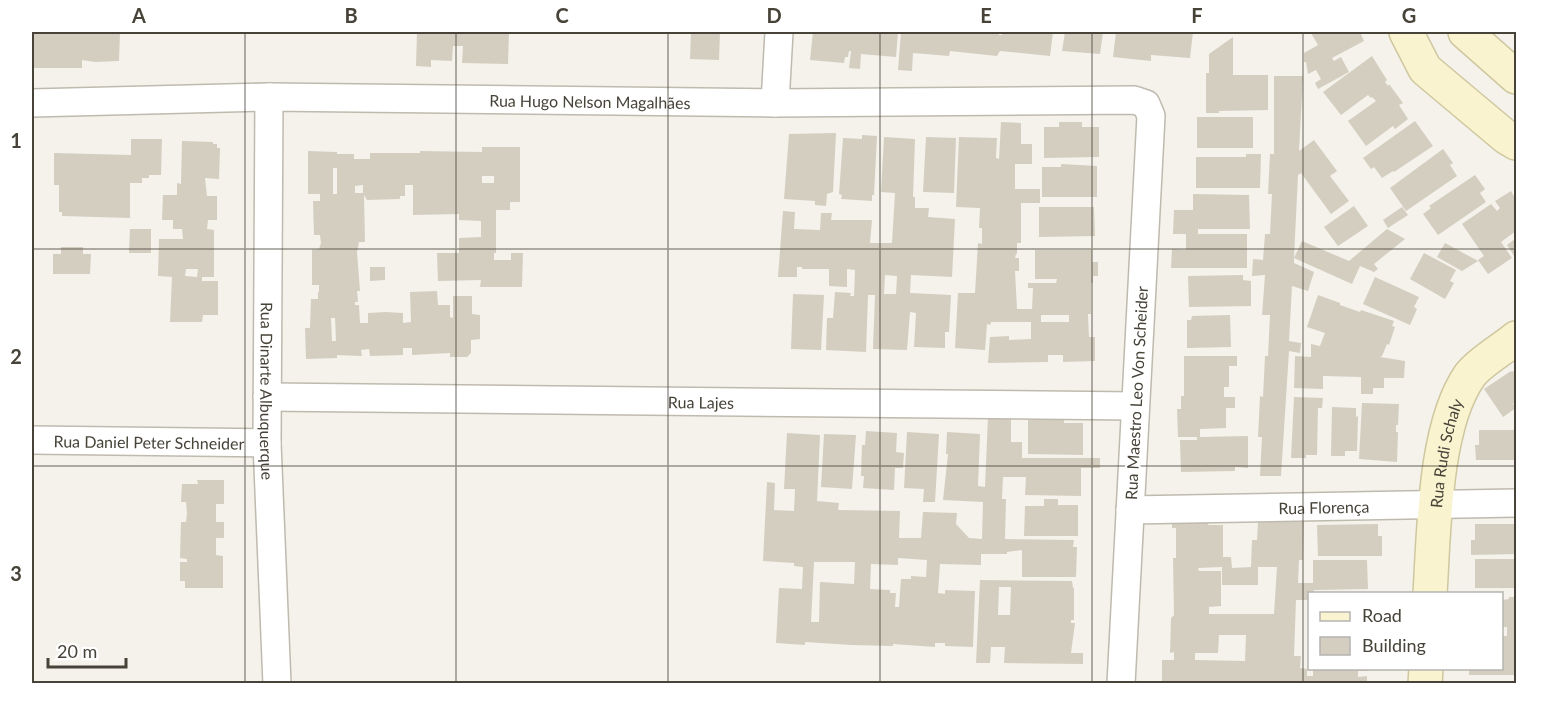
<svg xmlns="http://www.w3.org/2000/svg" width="1548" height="715" font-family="Lato,sans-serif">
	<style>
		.building { fill: #d4cec1; fill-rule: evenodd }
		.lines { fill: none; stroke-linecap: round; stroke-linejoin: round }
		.street-casing { stroke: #bfbaae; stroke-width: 30 }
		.secondary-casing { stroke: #cfc79f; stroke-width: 36 }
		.street { stroke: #fff; stroke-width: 27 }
		.secondary { stroke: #faf3cf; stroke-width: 33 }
		.grid { fill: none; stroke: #474339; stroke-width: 1.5; stroke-opacity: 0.55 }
		.labels { text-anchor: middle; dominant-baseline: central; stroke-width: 4.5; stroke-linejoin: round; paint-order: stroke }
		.street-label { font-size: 16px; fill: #474339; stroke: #fff }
		.neatline { fill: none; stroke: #474339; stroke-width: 2 }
		.grid-label { font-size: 20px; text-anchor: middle; font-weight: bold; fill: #474339 }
	</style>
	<rect width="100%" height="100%" fill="#f4f2eb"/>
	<g class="building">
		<path d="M32,32H120L119,61L95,62L82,60V68H32Z"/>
		<path d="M417,32H509L508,64L462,63L463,46H453L452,61L431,60V67L416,66Z"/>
		<path d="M691,32H720L719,60L690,59Z"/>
		<path d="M813,32H898L896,57L861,54L860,69L849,68L851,51H849L848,57H845L844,63L810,60Z"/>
		<path d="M901,32H999V35H1002V32H1053L1050,56L1000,51L997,56L950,51L949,56L913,53L912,71L898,70Z"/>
		<path d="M1065,32H1103L1100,54L1062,51Z"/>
		<path d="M1116,32H1193L1190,58L1151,55V61L1113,57Z"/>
		<path d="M1315,32H1360L1364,41L1332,58L1334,61L1341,57L1349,72L1318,89L1315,83L1321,79L1316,70L1308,74L1306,62H1304V53L1318,45L1311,33Z"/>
		<path d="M1233,37V75H1268V110L1219,111V113H1206V73H1209V54Z"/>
		<path d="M1372,56L1387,80L1385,82L1388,86L1389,84L1403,103L1399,105L1408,119L1395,129L1393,126L1366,146L1348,121L1376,101L1372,97L1371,98L1368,95L1341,115L1323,92Z"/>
		<path d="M1274,76H1303L1299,151L1314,140L1337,171L1330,176L1349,201L1331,214L1301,173L1298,175L1294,258L1302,241L1349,261L1387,229L1405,239L1374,264L1378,269L1374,272L1360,266L1352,284L1294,258V263L1314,272L1308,291L1292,286L1289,341L1301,343L1300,353L1289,351L1281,476H1260L1262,437H1258L1260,396L1263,397L1265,356H1268L1270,315H1262L1265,275L1252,276L1253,259L1263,260L1265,234H1270L1272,194H1268L1270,154H1274Z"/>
		<rect x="1197" y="117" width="56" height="31"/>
		<path d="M1415,121L1433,146L1394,172L1393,171L1382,178L1374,167L1371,169L1363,158Z"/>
		<path d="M1001,122L1021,123V144H1032V164H1015V189H1040V203H1021V243H1017V254H1016L1015,258H1019V271H1015L1017,309H1032L1033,288H1028V283H1056L1057,279H1035V250H1092V262H1098V276H1093V283H1091V314H1088L1089,337H1095V361L1063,362V355H1048V362L988,363L990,337L1009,336V340L1031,339V322H991L990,325L987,324L985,350L955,348L958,293H975L978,243L982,244V228H979L980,208L956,207L959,137L997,138L996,158L999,159ZM1041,315H1069V322H1041Z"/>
		<path d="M1059,122H1082V127H1099V157L1044,158V127H1059Z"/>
		<path d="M836,133L833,192L827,194L826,206L815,205V201L784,199L789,134Z"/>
		<path d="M862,135L877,136L874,195H872V201L841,199L842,195L839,194L843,138L862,139Z"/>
		<path d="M884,137L915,139L913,197H915V208H929L928,217L955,219L952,277L911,275L910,293L951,295L949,332H945V348L914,347L916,313L910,312L907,350L873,349L875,295H868L866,352L826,350L827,318H833L835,292L851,293L850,296H854L855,270L847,269V287L829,286V269H802V267H797V277H778L783,211L795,212L794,229L820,230L821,213H832L831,220H872L870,243H892L895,193L881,192ZM885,275L897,276L896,294H884Z"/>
		<path d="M926,137L956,138L954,193L923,192Z"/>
		<path d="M131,139H162L161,175H149V178H142V183H130V218L62,216V212H59V185H54V153L131,155Z"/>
		<path d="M182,141L213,142V144H217V148H220L219,179L205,178L207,196H217V220H208L207,229L214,230V277H202V281H218V315H203L202,322H170L172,277L158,276L159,239H183L182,229H173V220H162L163,195H177V183L181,184ZM186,269H198L197,277L185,276Z"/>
		<path d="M482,147H520V202H510V210H496V253H494V260H511V253H523L522,287H480L481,280L438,281L437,253H459V238L481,237V221L459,220V214L413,215V185H405V196H400V199L367,200L364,195L365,242H359L357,252L360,291H357L358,302H355V305H359L360,323H368V313L386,312L403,313V323L411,322L410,292L437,291L438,305H450V317L453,318V296H472V314L480,315V339L471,340V353L467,357H450V353L412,355V348H403V355L370,356L369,349L361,350L362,356L337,355V358L306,359L305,328H310L311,299H318V292H319V285H312V250L319,249L321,243L320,235H314L313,201H320V194H308V151L337,152V154H354V159H370V153H420V151L482,152ZM333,168H337V194H333ZM482,176H494V183H482ZM363,185V193H355V186ZM331,318H335L336,341H332Z"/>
		<path d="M1443,149L1453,163L1450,165L1457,176L1406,211L1390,188Z"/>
		<path d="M1246,154H1261L1260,188H1196V157H1246Z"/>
		<path d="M1061,164L1097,166V197H1042V167H1061Z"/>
		<path d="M1475,175L1485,189L1480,193L1486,202L1438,235L1423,214L1431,208L1429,206Z"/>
		<path d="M1511,191L1516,200V231L1501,242L1512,258L1488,274L1478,260L1484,256L1462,224L1491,204L1497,211L1500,208L1495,201Z"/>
		<path d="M1193,194L1249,195L1250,229H1198V234H1247V268H1171L1172,249L1186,250V234H1173L1174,210H1193Z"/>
		<path d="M1354,206L1368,226L1338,246L1324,227Z"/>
		<path d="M1039,207H1094L1095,236L1039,237Z"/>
		<path d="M1402,207L1408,215L1388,228L1383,220Z"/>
		<path d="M130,229H151V253H129Z"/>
		<path d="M1516,238V259L1507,245Z"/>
		<path d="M1445,243L1478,261L1462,271L1437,257Z"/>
		<path d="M61,247H83V254H91L90,274H53V254H61Z"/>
		<path d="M1424,253L1456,270L1450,281L1454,283L1445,299L1410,279Z"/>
		<path d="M370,267H385V280L370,281Z"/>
		<path d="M1243,275V280L1251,281V306L1189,307L1188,276Z"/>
		<path d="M1375,277L1419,297L1414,307L1417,309L1410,325L1363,304Z"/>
		<path d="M793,294L824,295L821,350L791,349Z"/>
		<path d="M1318,295L1340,303V305L1360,312L1361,310L1394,321L1392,326L1395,327L1389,345L1387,344L1382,356L1380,357L1405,361L1404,378H1384V388H1373V394H1361V377L1323,376V389L1294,388L1295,356L1311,357V344L1320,346L1325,333L1307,327Z"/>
		<path d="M1230,315L1231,347L1187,348V320H1191L1192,316Z"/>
		<path d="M1184,356H1237V366H1229V387H1224V397H1235V408H1226V428L1200,429V437L1248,436V468L1235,467V471L1181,472L1180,440H1197V437H1178L1177,409H1181V396H1184Z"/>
		<path d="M1516,369V402L1513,404L1516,408L1503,417L1484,389L1511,371L1512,372Z"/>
		<path d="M1294,397L1323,398L1322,408H1318L1317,455H1306V458H1291Z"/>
		<path d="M1362,403L1399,404L1398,425H1396V432H1398L1397,462L1359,459Z"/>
		<path d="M1332,407L1356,408V417L1358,416L1357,451H1345V456H1331Z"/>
		<path d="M988,416H1011V442H1022V458H1100V468H1081V496L1025,495L1026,477H1003L1002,499H1006L1005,539L1074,540L1073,547H1077L1076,577H1022V550L1007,552V554H981V565L940,564L938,593L945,594V590L975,591L973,647L945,646V643H935V647L893,644V646L851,645L805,642V645L776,643L779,588L802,589L803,567L794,566V563L763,561L767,482L775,483L774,510L794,511L795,489H784L787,433L820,435L817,501L839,503L838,510L900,511L899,538H921L923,512L957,513L956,524L969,538L982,539L983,502L943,500L948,454H946L947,432L980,434L978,486L985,487ZM898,558L927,560L926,577L911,576V579H901L899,607H895L896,593H890V590L870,589L871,564L898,565ZM814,562H855L854,584L820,582L819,622H811Z"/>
		<path d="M1028,420H1064V423H1083V455L1028,454Z"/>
		<path d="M1479,430H1516V460H1476L1475,445H1479Z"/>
		<path d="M866,431L897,433L896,452L904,453L903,468H895L894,490L863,488L864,476H861L862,445H865Z"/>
		<path d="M907,432L939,434L935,502H923L924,489L904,488Z"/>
		<path d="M824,434L856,435L852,489L821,487Z"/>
		<path d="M197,480H224V504H216V522H224V538H216V555L223,556V588H185V581H180V562H187V559L180,558L181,522H186L187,513L186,502H181L182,484H198Z"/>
		<path d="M1044,499H1058V505H1078V536H1024L1025,506H1044Z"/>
		<path d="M1304,521L1303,560H1299L1298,583H1313V560H1367L1368,589L1314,590L1313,594H1310V600H1296L1294,656H1301L1300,668L1307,669V676H1313V668H1369V671H1358V677L1367,676V684H1162V660H1174V652L1170,653L1171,618L1174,615L1173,558H1176V528H1172V522H1209L1208,525H1223V557H1231L1232,568L1251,567L1252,540H1257L1258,522ZM1222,567V585H1258V567H1277L1274,614H1209V607L1221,606V571H1199L1198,568ZM1219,635H1246L1245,661L1195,660V653H1218Z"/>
		<path d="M1378,524V536H1382V556H1318L1317,525Z"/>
		<path d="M1475,524H1516V554L1471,555V540H1475Z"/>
		<rect x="1475" y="559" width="41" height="29"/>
		<path d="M980,580L1072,581L1073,588H1074V620H1071V623H1075L1071,653H1083V664L1004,663L1005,647H991L990,663H976ZM999,587H1011L1010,615H998Z"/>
		<path d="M1509,597H1516V675H1469V668H1502V636H1507V627H1502V600L1509,599Z"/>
	</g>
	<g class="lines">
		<g class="street-casing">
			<g id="street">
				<path id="s1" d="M269,97L267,443L277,684"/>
				<path id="s2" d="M32,103L269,97L775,103L1134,100L1146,104L1151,116L1121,684"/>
				<path d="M775,103L779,32"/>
				<path id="s3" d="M267,397L1135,406"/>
				<path id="s4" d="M32,440L267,443"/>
				<path id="s5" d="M1130,510L1516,503"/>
			</g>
		</g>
		<g class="secondary-casing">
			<g id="secondary">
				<path d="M1406,32L1425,69L1506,137L1516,143"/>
				<path d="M1465,32L1516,77"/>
				<path id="s6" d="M1430,594C1434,531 1434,426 1470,375C1480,362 1503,349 1516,338"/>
				<path d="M1425,684L1426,668"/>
			</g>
		</g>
		<use href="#street" class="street"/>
		<use href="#secondary" class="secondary"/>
	</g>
	<path class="grid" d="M245,32V684M456,32V684M668,32V684M880,32V684M1092,32V684M1303,32V684M32,249H1516M32,466H1516"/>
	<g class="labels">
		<g class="street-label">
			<text stroke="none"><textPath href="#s2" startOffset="558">Rua Hugo Nelson Magalhães</textPath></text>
			<text stroke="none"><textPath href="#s1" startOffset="294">Rua Dinarte Albuquerque</textPath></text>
			<text transform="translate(1136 393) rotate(-87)">Rua Maestro Leo Von Scheider</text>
			<text stroke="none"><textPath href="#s3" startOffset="434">Rua Lajes</textPath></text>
			<text stroke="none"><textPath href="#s4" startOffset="117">Rua Daniel Peter Schneider</textPath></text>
			<text stroke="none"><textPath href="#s6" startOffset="142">Rua Rudi Schaly</textPath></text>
			<text stroke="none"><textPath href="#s5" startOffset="194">Rua Florença</textPath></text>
		</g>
	</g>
	<rect width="1548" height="715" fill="none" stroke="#ffffff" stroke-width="66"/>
	<rect x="1308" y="592" width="195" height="78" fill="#ffffff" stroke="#b5b4b0" stroke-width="1.5"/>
	<rect x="1320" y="612" width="30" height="9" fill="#faf3cf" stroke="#b5b4b0" stroke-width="1.5"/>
	<text x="1362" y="622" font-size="18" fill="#474339">Road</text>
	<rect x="1320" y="637" width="30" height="18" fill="#d4cec1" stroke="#b5b4b0" stroke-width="1.5"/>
	<text x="1362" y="652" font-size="18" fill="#474339">Building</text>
	<path d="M48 658v9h78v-9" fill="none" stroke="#474339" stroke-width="3"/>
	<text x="57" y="658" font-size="18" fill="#474339" stroke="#ffffff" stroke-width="4.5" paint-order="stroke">20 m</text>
	<rect x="33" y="33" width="1482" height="649" class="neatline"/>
	<g class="grid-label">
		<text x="139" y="23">A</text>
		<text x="351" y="23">B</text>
		<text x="562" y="23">C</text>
		<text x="774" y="23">D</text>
		<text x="986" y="23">E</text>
		<text x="1197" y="23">F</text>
		<text x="1409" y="23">G</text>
		<text x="16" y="148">1</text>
		<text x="16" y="364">2</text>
		<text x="16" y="581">3</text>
	</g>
</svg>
